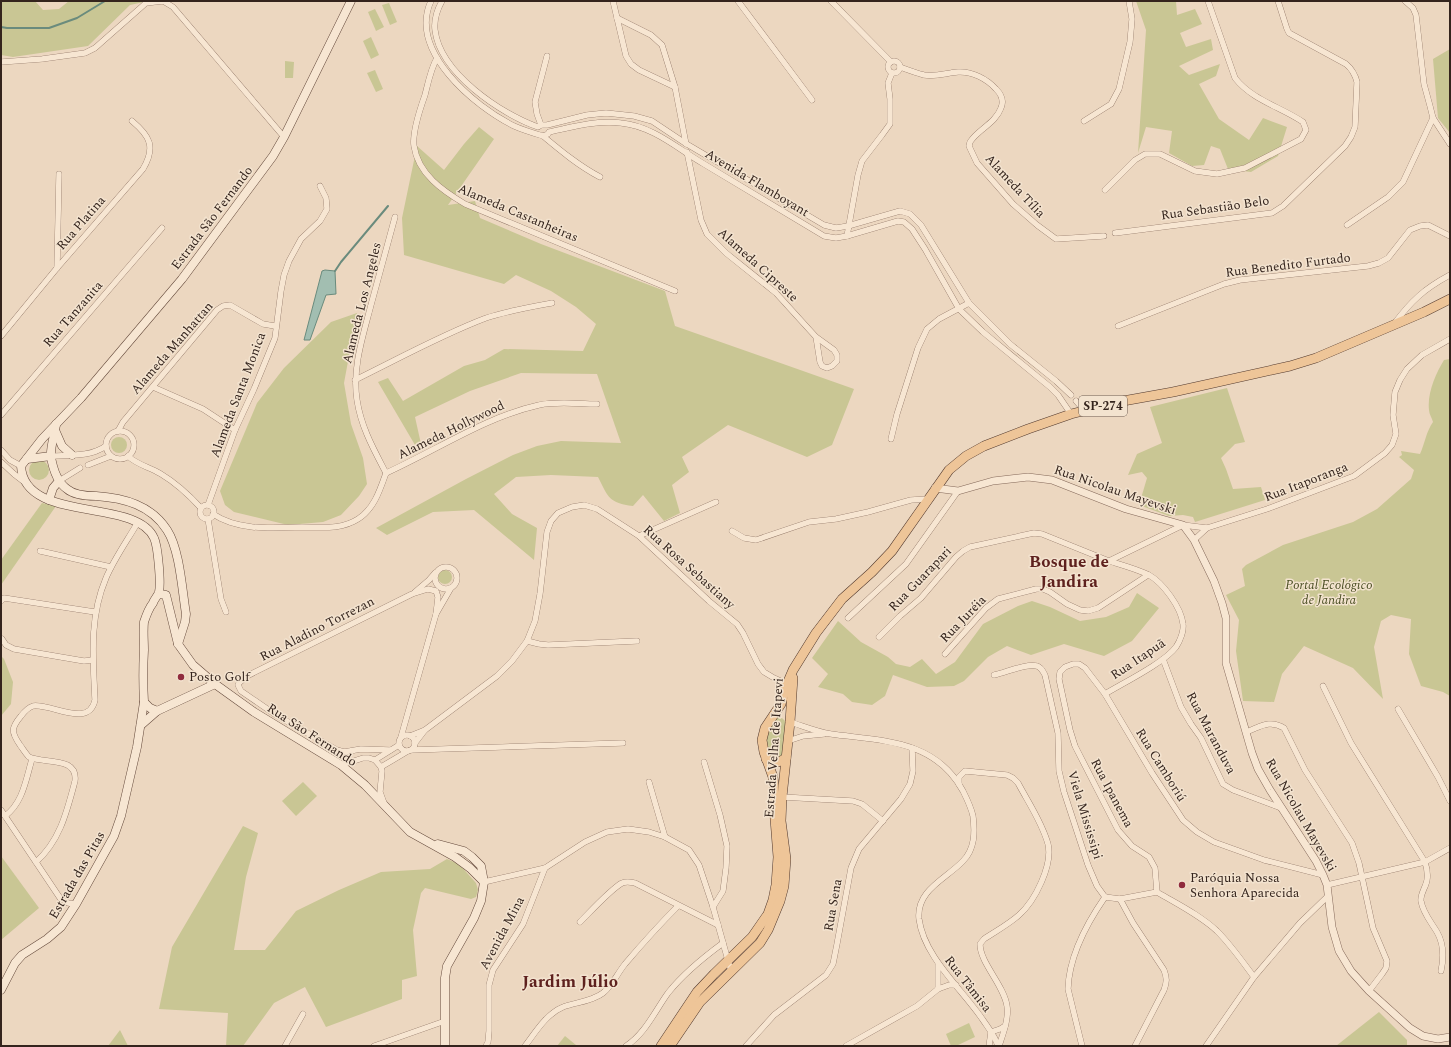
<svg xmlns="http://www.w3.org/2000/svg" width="1451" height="1047" font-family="Spectral,serif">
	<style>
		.green { fill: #c9c694 }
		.water { fill: #a2beb1; stroke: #6a8b7d }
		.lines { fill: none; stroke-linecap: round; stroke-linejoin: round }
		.stream { stroke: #6a8b7d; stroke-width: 2 }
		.minor-casing { stroke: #846859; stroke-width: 6 }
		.tertiary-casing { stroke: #846859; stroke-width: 8 }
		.secondary-casing { stroke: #654a3c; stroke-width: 9 }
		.primary-casing { stroke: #51382d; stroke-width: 10 }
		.minor { stroke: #f7e6d2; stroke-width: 5.5 }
		.tertiary { stroke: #f7e6d2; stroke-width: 7 }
		.secondary { stroke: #f7e6d2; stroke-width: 8 }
		.primary { stroke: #eec598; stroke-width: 9 }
		.poi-dot { fill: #902b3d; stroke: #f3e3cf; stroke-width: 1.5 }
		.labels { text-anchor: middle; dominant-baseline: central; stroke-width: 3; stroke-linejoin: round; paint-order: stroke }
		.shield { fill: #f3e3cf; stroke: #6d5d52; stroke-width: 1 }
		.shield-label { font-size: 12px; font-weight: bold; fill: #34241d }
		.street-label { font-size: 13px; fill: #34241d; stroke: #f3e3cf }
		.park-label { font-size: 13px; font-style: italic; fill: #4b4f24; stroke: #f3e3cf }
		.poi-label { font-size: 13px; fill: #34241d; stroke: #f3e3cf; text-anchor: start }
		.district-label { font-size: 17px; font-weight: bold; fill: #5e211e; stroke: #f3e3cf }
	</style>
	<rect width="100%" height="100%" fill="#ecd7c0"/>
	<g class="green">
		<path d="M1,1H35L43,10L59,9L69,1H149L130,5L88,46L13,57L1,55Z"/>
		<path d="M1136,1H1176L1177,15L1195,9L1202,24L1180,33L1186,47L1211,39L1213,50L1179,66L1189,75L1220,64L1216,76L1199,84L1219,119L1249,140L1263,118L1287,127L1278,156L1251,172L1228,169L1220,149L1211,146L1204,165L1192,166L1169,153L1172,131L1146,127L1138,153L1146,30Z"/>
		<path d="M389,3L397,22L390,25L382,5Z"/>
		<path d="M375,9L384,27L376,31L368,12Z"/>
		<path d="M371,37L379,55L371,59L363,41Z"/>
		<path d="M1450,49V133L1438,118L1433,59Z"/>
		<path d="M285,61L294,62L293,78H285Z"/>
		<path d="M375,70L383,89L376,92L367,73Z"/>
		<path d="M479,127L494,139L448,205L475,201L480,218L541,244L665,291L675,326L854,389L832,445L807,457L728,425L682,457L689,472L672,485L680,513L664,521L643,495L633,506C609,503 608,497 598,477L551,475L516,477L494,494L512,514L537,528L534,560L474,510L433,512L387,535L376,528L466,479L513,455L537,446L561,441L621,443L597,374L521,373L470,391L415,417L421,444L415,445L378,382L388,378L403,401L464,366L485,360L504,349L583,351L596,324L576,307L551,291L516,275L504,284L404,255L402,218L417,146L444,170L464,144Z"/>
		<path d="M357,313L344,383L351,424L363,458L367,484L359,496L341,515L323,522L288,525L234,512L225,505L220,491L257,403L284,368L331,322Z"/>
		<path d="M1450,359V696L1443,692L1421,686L1409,654L1411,619L1391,615L1381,621L1374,647L1383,699L1353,668L1304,646L1282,674L1274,702L1243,701L1236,651L1239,620L1226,595L1245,586L1242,569L1246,565L1283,545L1353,522L1377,509L1411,479L1414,470L1399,457L1402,455L1401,451L1420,454C1425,443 1426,432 1433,422C1432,418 1429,414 1429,410C1427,393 1436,373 1444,360Z"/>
		<path d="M1227,388L1245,442L1235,444L1221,458L1226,469L1233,489L1261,487L1265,500L1195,522L1193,517L1183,515L1169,516L1139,505L1147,478L1142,472L1128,475L1137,454L1162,443L1150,407Z"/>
		<circle cx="119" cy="445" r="8"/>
		<circle cx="39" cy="470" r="10"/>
		<path d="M42,503L56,506L1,585V560Z"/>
		<circle cx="445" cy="577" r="7"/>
		<path d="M1137,593L1159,608L1132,641L1104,656L1064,644L1031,655L1007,646L988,657L964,681L954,686L927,687L893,675L885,696L872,705L852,702L843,694L818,687L828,674L812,658L838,621L861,642L888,657L896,664L910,667L922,659L936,674L955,662L983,624L1018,606L1032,601L1050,607L1080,621L1106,617L1129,607Z"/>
		<path d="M1,656L4,659L13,682L11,704L1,716Z"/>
		<path d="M778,718H782L786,722L784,752L780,757H774L770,756C764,743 767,733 773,720Z"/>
		<path d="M303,782L317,796L296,816L282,801Z"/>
		<path d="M243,826L258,833L246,877L234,950H265L296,911L339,890L381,872L430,869L447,859L459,864L476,883L478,890L476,897L471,899L425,888L421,893L413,930L417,976L402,980V999L326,1027L305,987L274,1003L243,1046H226L228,1013L159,1009L172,947Z"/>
		<path d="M1,856L39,908L1,940Z"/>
		<path d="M1379,1012L1407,1040V1046H1336Z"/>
		<path d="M969,1023L975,1037L956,1046H951L946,1034Z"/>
		<path d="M120,1030L128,1046H108Z"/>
		<path d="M565,1036L576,1045L575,1046H557Z"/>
	</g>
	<path class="water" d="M325,270L335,271L336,294L326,295L310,340H304L322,271Z"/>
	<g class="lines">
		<g class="stream">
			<path d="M1,27L7,28H49L77,18L105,1"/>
			<path d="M335,271L341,262L388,206"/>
		</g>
		<g class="minor-casing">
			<g id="minor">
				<path d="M431,1C408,51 474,106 514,126C523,130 533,133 543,136L548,134L549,132C573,127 597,120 621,123C653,126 678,149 704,164C744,188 784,212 824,236L836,238L847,236L898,221L904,222L912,229L925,249L959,309L983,332L1050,387L1058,395L1071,414"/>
				<path d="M442,1C437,10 434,21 435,30C440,73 501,114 538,127L541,125H547L587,115L606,113L634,116L652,121L685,143L824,225L836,228L848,226L900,211L910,214L921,225L969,303L1010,344L1056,381L1071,395"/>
				<path d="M613,1L626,56L631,64L639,70L675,87"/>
				<path d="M738,1L812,100"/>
				<path d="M831,1L891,62"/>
				<path d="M1405,1L1413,8L1416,15L1424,84L1430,106L1433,118L1450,144"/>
				<path d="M617,18L651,35L662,45L675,87L686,144"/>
				<path d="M437,58C431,68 428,83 425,95C420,109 412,132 414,146C418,174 443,191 465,204L675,291"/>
				<circle cx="894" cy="67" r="6"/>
				<path d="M1,62L42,59L85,53L95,48L104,40L146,3L163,1L173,7L284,137"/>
				<path d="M900,67C908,70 916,73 924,75C936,77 946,73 958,72C972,71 987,79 996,89C1002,95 1004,101 1001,108C995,124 978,129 970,142L969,146L977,163L1013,204L1037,225L1056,239L1104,236"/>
				<path d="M1084,121L1111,104L1119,89L1130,42L1132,19L1129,1"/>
				<path d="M541,125L537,114L535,102L547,56"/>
				<path d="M543,136C561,151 579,166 600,177"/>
				<path d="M687,152L701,220L707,234L726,253L776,293L816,337L834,350L837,355V361L832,366L827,368L822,366L820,362L816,337"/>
				<path d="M1105,190L1135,160L1145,154H1160L1195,171L1217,174L1245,168L1301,139L1306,130L1303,122C1281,107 1252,100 1235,78L1208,1"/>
				<path d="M1347,225L1388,197L1403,182L1433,118"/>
				<path d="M1115,233L1272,213L1283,206L1345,146L1351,137L1355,127L1357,82C1355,74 1352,69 1346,64L1289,33L1287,29L1278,1"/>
				<path d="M847,236L858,175L862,161L882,135L890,124V99L888,83L892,73"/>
				<path d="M57,268L59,174"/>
				<path d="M1394,324C1411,301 1424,289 1450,275"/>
				<path d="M1118,326L1224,284L1240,280L1368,266L1379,263L1388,258L1410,230L1420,226L1428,225L1450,236"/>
				<path d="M1,336L57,268L143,169C156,147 150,136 132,121"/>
				<path d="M355,380C398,359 441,335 486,318C507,311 530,307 552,303"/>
				<path d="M153,387L203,409L235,430"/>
				<path d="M1076,401L1085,411"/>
				<path d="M1,415L162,228"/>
				<path d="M118,431L123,422L217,310L223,306L230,305L263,324L275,326"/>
				<circle cx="120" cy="445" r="14"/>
				<path d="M891,439L897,414L918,348L927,329L939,319L969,303"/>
				<path d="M1,450L10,460L21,466"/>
				<path d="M51,456C70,455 90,457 106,446"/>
				<path d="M128,456C137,465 150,467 161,474C176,483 189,495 201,508"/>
				<path d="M1,462L14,474L27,484"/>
				<path d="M88,465L111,456"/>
				<path d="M386,473C374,450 361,427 357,400C352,368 363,336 371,305C379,276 387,246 395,217"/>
				<path d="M386,473C437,450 485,417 539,405C558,401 578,404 597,404"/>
				<path d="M59,481L80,468"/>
				<path d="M208,505L235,430L254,389L275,338L281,291L284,275L289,261L301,239L320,221L327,209L326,198L320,186"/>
				<circle cx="207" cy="512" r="7"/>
				<path d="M213,514C238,531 273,528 302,527C321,527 341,530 358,519C374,509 380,490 386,473"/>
				<path d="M208,519L221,599L226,612"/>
				<path d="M732,531L744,538L756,540L809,522L836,519L868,512L911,500L928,499"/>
				<path d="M639,536L716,502"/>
				<path d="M1194,540L1207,528"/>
				<path d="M40,551L111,567"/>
				<circle cx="446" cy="578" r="11"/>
				<path d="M415,592L429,580L435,573"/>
				<path d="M1,601L4,598L95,612"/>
				<path d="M848,618L906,564L958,491"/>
				<path d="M879,637L900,616L921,598L956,557L963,551L970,547L1034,533L1042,534L1109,561L1183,525L1207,528L1267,509L1354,476L1385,453L1392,445L1396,434L1393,415L1395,392L1400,380L1407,369L1422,355L1450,339"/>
				<path d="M2,639L6,645L14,649L84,661L93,660"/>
				<path d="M527,641L539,644L548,645L637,641"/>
				<path d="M945,654L986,608L998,599L1036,589H1043L1050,592L1067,604L1080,610L1088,611L1098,608L1148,575"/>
				<path d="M1163,659L1181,707L1191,724L1201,738L1223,784L1233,790L1281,808"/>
				<path d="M994,675C1005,673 1026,663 1037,666C1041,667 1043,671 1045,675L1058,733L1059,771L1064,792L1088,865L1097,886L1105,897"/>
				<path d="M1323,686L1351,743L1425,862C1427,868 1428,873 1427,880C1426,887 1420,894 1421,901C1423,913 1431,922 1437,932C1444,944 1444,957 1441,971"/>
				<path d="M1105,694C1123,683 1164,663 1176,647C1180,641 1184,631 1183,624C1181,607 1163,583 1149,575C1137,569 1122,565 1109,561"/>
				<path d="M1398,709L1438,777L1450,801"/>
				<path d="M790,722C803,726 817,732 831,734C881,741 935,739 963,791C967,799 971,807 973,816C975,832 975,849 963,861C946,879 916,890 919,919C924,957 962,989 983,1020C989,1029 995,1036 998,1046"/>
				<path d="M425,730L497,676L512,661L527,641L535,621L540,594L547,532L551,521L558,513L572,507L584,505L597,509L639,536L709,601L737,624L743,633L758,664L764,672L774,678L787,684"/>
				<path d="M1246,732C1260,727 1270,719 1284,728L1305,770L1352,843L1359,863L1373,928L1387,961L1386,968L1382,974L1369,991"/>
				<circle cx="407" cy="743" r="8"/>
				<path d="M410,736L425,730L415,743"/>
				<path d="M401,737L436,614L451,588"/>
				<path d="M788,741L803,736L824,734"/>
				<path d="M390,750L361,749L344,752L337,750L276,715L241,691L238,685L239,683L247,676L412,594L428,589L436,591L438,597L436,614"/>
				<path d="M411,750L623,743"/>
				<path d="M375,760L399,745"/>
				<path d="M704,762L720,815L727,846L726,868L723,891L713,907"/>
				<path d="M341,765L363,758H369L375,760L381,767L382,771L380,792L384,803"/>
				<path d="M381,767L408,751"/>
				<path d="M649,782L665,837"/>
				<path d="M959,784V777L965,771L1007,775L1013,778L1018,783C1028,802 1042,822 1048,844C1053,865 1035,901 1019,915C1009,924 996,931 984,939L980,944C980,963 1004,985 1007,1006C1009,1019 1003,1034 999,1046"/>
				<path d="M782,797L853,801L862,804L883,821"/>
				<path d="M1,810L60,898L68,903L76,904"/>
				<path d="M5,816C23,803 26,779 32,759"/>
				<path d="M36,862C60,841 67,811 75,781C78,756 44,764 29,757C26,754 23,749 20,745C11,732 11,728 21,716C24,712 27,708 33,706C51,703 89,729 95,700C93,658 89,618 106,578C114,559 127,541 138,522"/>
				<path d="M484,882L545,868"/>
				<path d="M1327,885L1425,862L1450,848"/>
				<path d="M1105,897L1120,899L1157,892"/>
				<path d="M1120,899L1133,923L1164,970C1167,978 1167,982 1164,990L1135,1046"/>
				<path d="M580,922C590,912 611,889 622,883C627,881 630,882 635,883L718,925"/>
				<path d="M1254,977C1242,961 1231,945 1217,931C1200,915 1177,904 1157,892L1155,868L1149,857L1132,846L1118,830L1075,746L1070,730L1059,679L1060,672L1065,667L1073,664H1079L1085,668L1105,694L1152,773L1183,820L1197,832L1214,842L1264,860L1323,875"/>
				<path d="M938,989V965"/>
				<path d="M991,1032L1000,1029L1005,1026"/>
				<path d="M285,1046L303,1014"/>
				<path d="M374,1046L445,1021"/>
				<path d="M486,1046L488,1042L489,1031V985L493,970L523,924L545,868L585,842L607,832L628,829L649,832L665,837L689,850L699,865L713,907L731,971"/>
				<path d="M525,1046C535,1033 546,1014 563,1007C576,1002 591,1002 603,993C612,986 617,974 625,964C642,944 659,925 678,906"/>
				<path d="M626,1046C645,1034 655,1011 668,993C683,974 704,957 723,943"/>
				<path d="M746,1046L774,1015L826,975L833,964L837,944L851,868L859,849L901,799L910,784L913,771L912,748"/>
				<path d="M846,1046L917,1006L938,989L949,985H956"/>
				<path d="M989,1046L991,1032"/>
				<path d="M1082,1046L1068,989C1069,956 1087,923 1105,897"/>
				<path d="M1206,1046L1254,977L1300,923L1327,897"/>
			</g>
		</g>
		<g class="tertiary-casing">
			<path id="tertiary" d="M935,488L958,491L993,481L1028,477L1052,480L1126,509L1183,525L1194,540L1214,581L1222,603L1226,618V663L1252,753L1258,769L1270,790L1316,861L1323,875L1327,885L1332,927L1339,951L1351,971L1369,991L1410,1028L1423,1036L1438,1039L1450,1037"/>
		</g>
		<g class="secondary-casing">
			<g id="secondary">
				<path d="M56,424C55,435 50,446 51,457C53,469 57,482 67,489C74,495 87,496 96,496C124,498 151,505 167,530C180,550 182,590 186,614L185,622L178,644"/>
				<path d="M55,430L62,446L72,455"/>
				<path d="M27,459L51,456"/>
				<path d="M49,500L53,488L59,481"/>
				<path d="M159,594L166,595L178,644L193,665L215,684L254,712L341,765L365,785L410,832L455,857L470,868L484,882"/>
				<path d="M215,684L157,711L150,708L144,702C143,684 143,667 144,650C144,641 143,631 144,622C146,616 149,608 153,603C154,599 158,596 159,592C161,583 158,546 154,538C136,497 24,524 21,466L42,439L81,398L182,279L273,156L284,137L351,1"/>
				<path d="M141,725L157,711"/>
				<path d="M438,844L464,851L472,857L481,866L484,882L481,901L474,918L447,966L445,978V1046"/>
				<path d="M1,990L15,963L22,955L47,939L61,927L76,904L114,836L121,816L137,747L144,702"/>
			</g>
		</g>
		<g class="primary-casing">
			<g id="primary">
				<path d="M766,759C774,764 779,763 786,758"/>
				<path d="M661,1046L697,992L714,974L752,937L768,914L773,900L776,885L778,857L774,806V785L773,777L764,752L762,740L765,728L781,704L787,684L793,670L816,633L842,599L872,572L892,551L949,470L966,456L984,446L1028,429L1071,414L1123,401L1173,392L1290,366L1316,358L1424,312L1450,299"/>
				<path d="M670,1046L700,1002L760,943L768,930L780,901L784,886L786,859L781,821L782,797L790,722L793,678"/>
			</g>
		</g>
		<use href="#minor" class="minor"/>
		<use href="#tertiary" class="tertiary"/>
		<use href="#secondary" class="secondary"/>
		<use href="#primary" class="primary"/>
	</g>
	<g class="poi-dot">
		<circle cx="181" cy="677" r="4"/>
		<circle cx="1182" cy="885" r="4"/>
	</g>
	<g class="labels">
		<rect class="shield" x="1079" y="396" width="48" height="20" rx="3"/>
		<g class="shield-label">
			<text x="1103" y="406">SP-274</text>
		</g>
		<g class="street-label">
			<text transform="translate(757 183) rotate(31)">Avenida Flamboyant</text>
			<text transform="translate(1015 186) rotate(47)">Alameda Tília</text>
			<text transform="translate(1215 208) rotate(-8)">Rua Sebastião Belo</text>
			<text transform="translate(518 213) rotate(23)">Alameda Castanheiras</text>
			<text transform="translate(212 218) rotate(-53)">Estrada São Fernando</text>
			<text transform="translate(81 223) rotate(-49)">Rua Platina</text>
			<text transform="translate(758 265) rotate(42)">Alameda Cipreste</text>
			<text transform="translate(1288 265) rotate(-7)">Rua Benedito Furtado</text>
			<text transform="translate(362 303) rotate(-76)">Alameda Los Angeles</text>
			<text transform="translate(73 314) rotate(-49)">Rua Tanzanita</text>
			<text transform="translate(172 348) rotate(-49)">Alameda Manhattan</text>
			<text transform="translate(238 395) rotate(-69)">Alameda Santa Monica</text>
			<text transform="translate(451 430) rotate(-26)">Alameda Hollywood</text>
			<text transform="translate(1306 482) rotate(-21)">Rua Itaporanga</text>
			<text transform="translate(1115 490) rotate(19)">Rua Nicolau Mayevski</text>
			<text transform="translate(689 567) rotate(42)">Rua Rosa Sebastiany</text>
			<text transform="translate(920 579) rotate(-46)">Rua Guarapari</text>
			<text transform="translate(963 619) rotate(-46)">Rua Juréia</text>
			<text transform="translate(317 629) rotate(-27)">Rua Aladino Torrezan</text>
			<text transform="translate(1138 659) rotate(-34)">Rua Itapuã</text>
			<text transform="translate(1211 733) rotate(62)">Rua Maranduva</text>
			<text transform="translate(312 735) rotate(33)">Rua São Fernando</text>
			<text transform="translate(774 748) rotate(-86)">Estrada Velha de Itapevi</text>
			<text transform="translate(1161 765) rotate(58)">Rua Camboriú</text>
			<text transform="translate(1112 793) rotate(62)">Rua Ipanema</text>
			<text transform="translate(1085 815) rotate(73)">Viela Mississipi</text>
			<text transform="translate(1301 815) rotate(60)">Rua Nicolau Mayevski</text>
			<text transform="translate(77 875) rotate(-60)">Estrada das Pitas</text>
			<text transform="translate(833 905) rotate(-80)">Rua Sena</text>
			<text transform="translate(502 933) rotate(-62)">Avenida Mina</text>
			<text transform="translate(968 984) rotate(52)">Rua Tâmisa</text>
		</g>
		<g class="park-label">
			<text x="1329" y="585">Portal Ecológico<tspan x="1329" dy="15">de Jandira</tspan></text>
		</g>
		<g class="poi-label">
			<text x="189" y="677">Posto Golf</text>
			<text x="1190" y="878">Paróquia Nossa<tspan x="1190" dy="15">Senhora Aparecida</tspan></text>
		</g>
		<g class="district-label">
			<text x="1069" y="562">Bosque de<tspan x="1069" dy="20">Jandira</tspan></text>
			<text x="570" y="982">Jardim Júlio</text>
		</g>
	</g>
	<rect width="1451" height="1047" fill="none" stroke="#34241d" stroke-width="4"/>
</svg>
